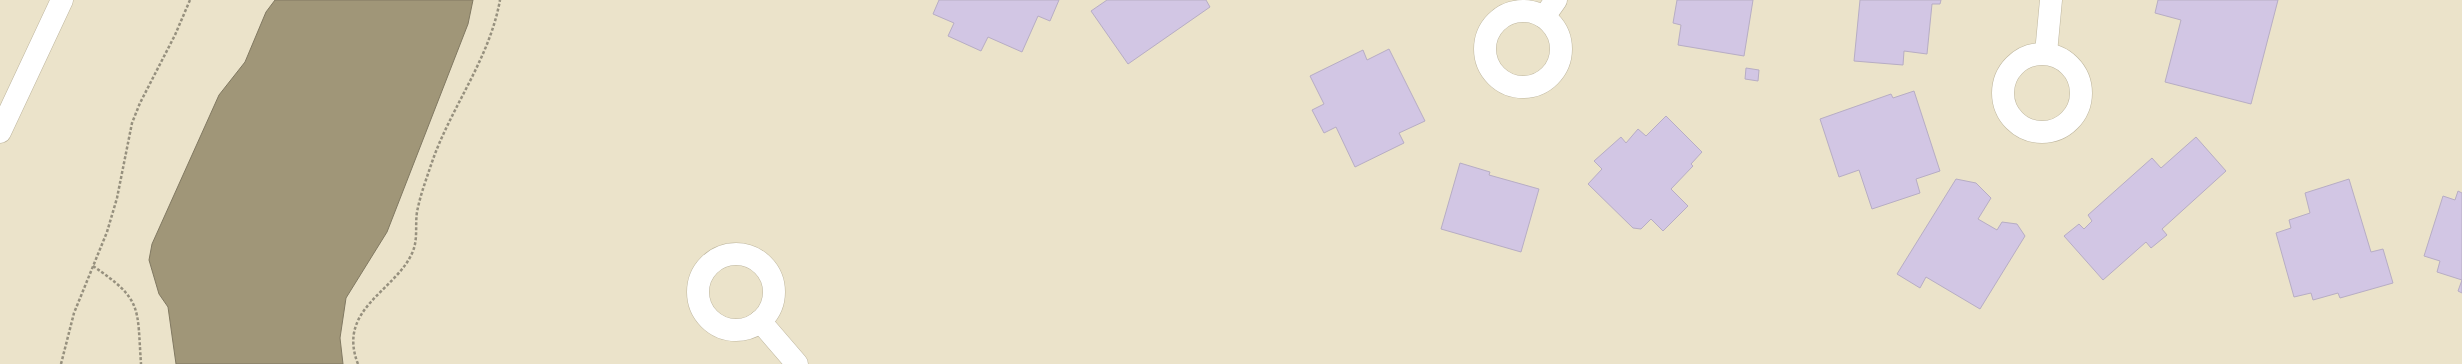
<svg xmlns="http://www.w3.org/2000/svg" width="2462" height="364" font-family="Montserrat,sans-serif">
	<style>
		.water { fill: #a09678; stroke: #817962 }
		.building { fill: #d2c6e4; stroke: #b7adc4 }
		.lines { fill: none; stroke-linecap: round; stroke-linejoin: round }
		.minor-casing { stroke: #beb69e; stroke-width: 23 }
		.secondary-casing { stroke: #beb69e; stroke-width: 23 }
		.path { stroke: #96907e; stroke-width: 2.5; stroke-dasharray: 3 2; stroke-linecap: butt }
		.minor { stroke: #fff; stroke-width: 22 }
		.secondary { stroke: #fff; stroke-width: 22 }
	</style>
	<rect width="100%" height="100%" fill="#ebe3ca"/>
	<path class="water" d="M275,0H473L468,24L387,232L346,298L340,338L343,364H176L168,307L159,294L149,260L152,244L219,95L245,62L266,12Z"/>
	<g class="building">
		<path d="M939,0H1059L1050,21L1038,16L1022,52L988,37L981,51L948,36L954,23L933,14Z"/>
		<path d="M1107,0H1206L1210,7L1128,64L1091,11Z"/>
		<path d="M1677,0H1753L1744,56L1678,45L1681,25L1673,23Z"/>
		<path d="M1860,0H1941L1940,4H1932L1927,54L1904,51L1903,65L1854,61Z"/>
		<path d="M2158,0H2278L2251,104L2165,82L2181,20L2155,13Z"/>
		<path d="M1389,49L1425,121L1399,133L1404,143L1355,167L1336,127L1324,133L1312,110L1324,104L1310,76L1363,50L1367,60Z"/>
		<path d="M1746,68L1759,70L1758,81L1745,79Z"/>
		<path d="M1914,91L1940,171L1916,179L1920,193L1872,209L1859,170L1839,177L1820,119L1891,94L1893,98Z"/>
		<path d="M1666,116L1702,152L1691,164L1693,166L1671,189L1688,206L1663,231L1651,219L1641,229L1633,228L1588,184L1602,169L1594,161L1621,137L1626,143L1638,129L1646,136Z"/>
		<path d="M2196,137L2226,171L2162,229L2167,235L2151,248L2146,242L2103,280L2064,236L2079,224L2084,229L2092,221L2088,215L2152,158L2161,168Z"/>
		<path d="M1460,163L1490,172L1489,175L1539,189L1521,252L1441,229Z"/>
		<path d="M1956,179L1976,183L1991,198L1978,219L1997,230L2002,222L2017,224L2025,236L1980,309L1926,277L1920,288L1897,274Z"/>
		<path d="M2349,179L2371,252L2383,249L2393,283L2340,298L2338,293L2313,300L2311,293L2294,297L2276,233L2291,228L2289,220L2310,213L2305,193Z"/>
		<path d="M2458,191L2462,193V293L2458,291L2462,280L2437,272L2440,261L2424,256L2443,196L2455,200Z"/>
	</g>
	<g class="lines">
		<g class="minor-casing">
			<g id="minor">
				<circle cx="1523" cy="49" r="38"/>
				<path d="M1544,17L1556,0"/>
				<path d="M2046,53L2051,0"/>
				<circle cx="2042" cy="93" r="39"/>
				<circle cx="736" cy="292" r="38"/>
				<path d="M760,321L797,364"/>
			</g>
		</g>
		<g class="secondary-casing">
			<path id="secondary" d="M0,132L62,0"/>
		</g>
		<g class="path">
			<path d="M93,266C143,300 137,307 141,364"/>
			<path d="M61,364L74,313L107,232L117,198L132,123L140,103L175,35L190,0"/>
			<path d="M358,364C336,308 397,291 413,251C418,238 415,225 417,212C420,196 426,180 431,165C450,108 489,61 500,0"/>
		</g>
		<use href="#minor" class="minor"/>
		<use href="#secondary" class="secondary"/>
	</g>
</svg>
